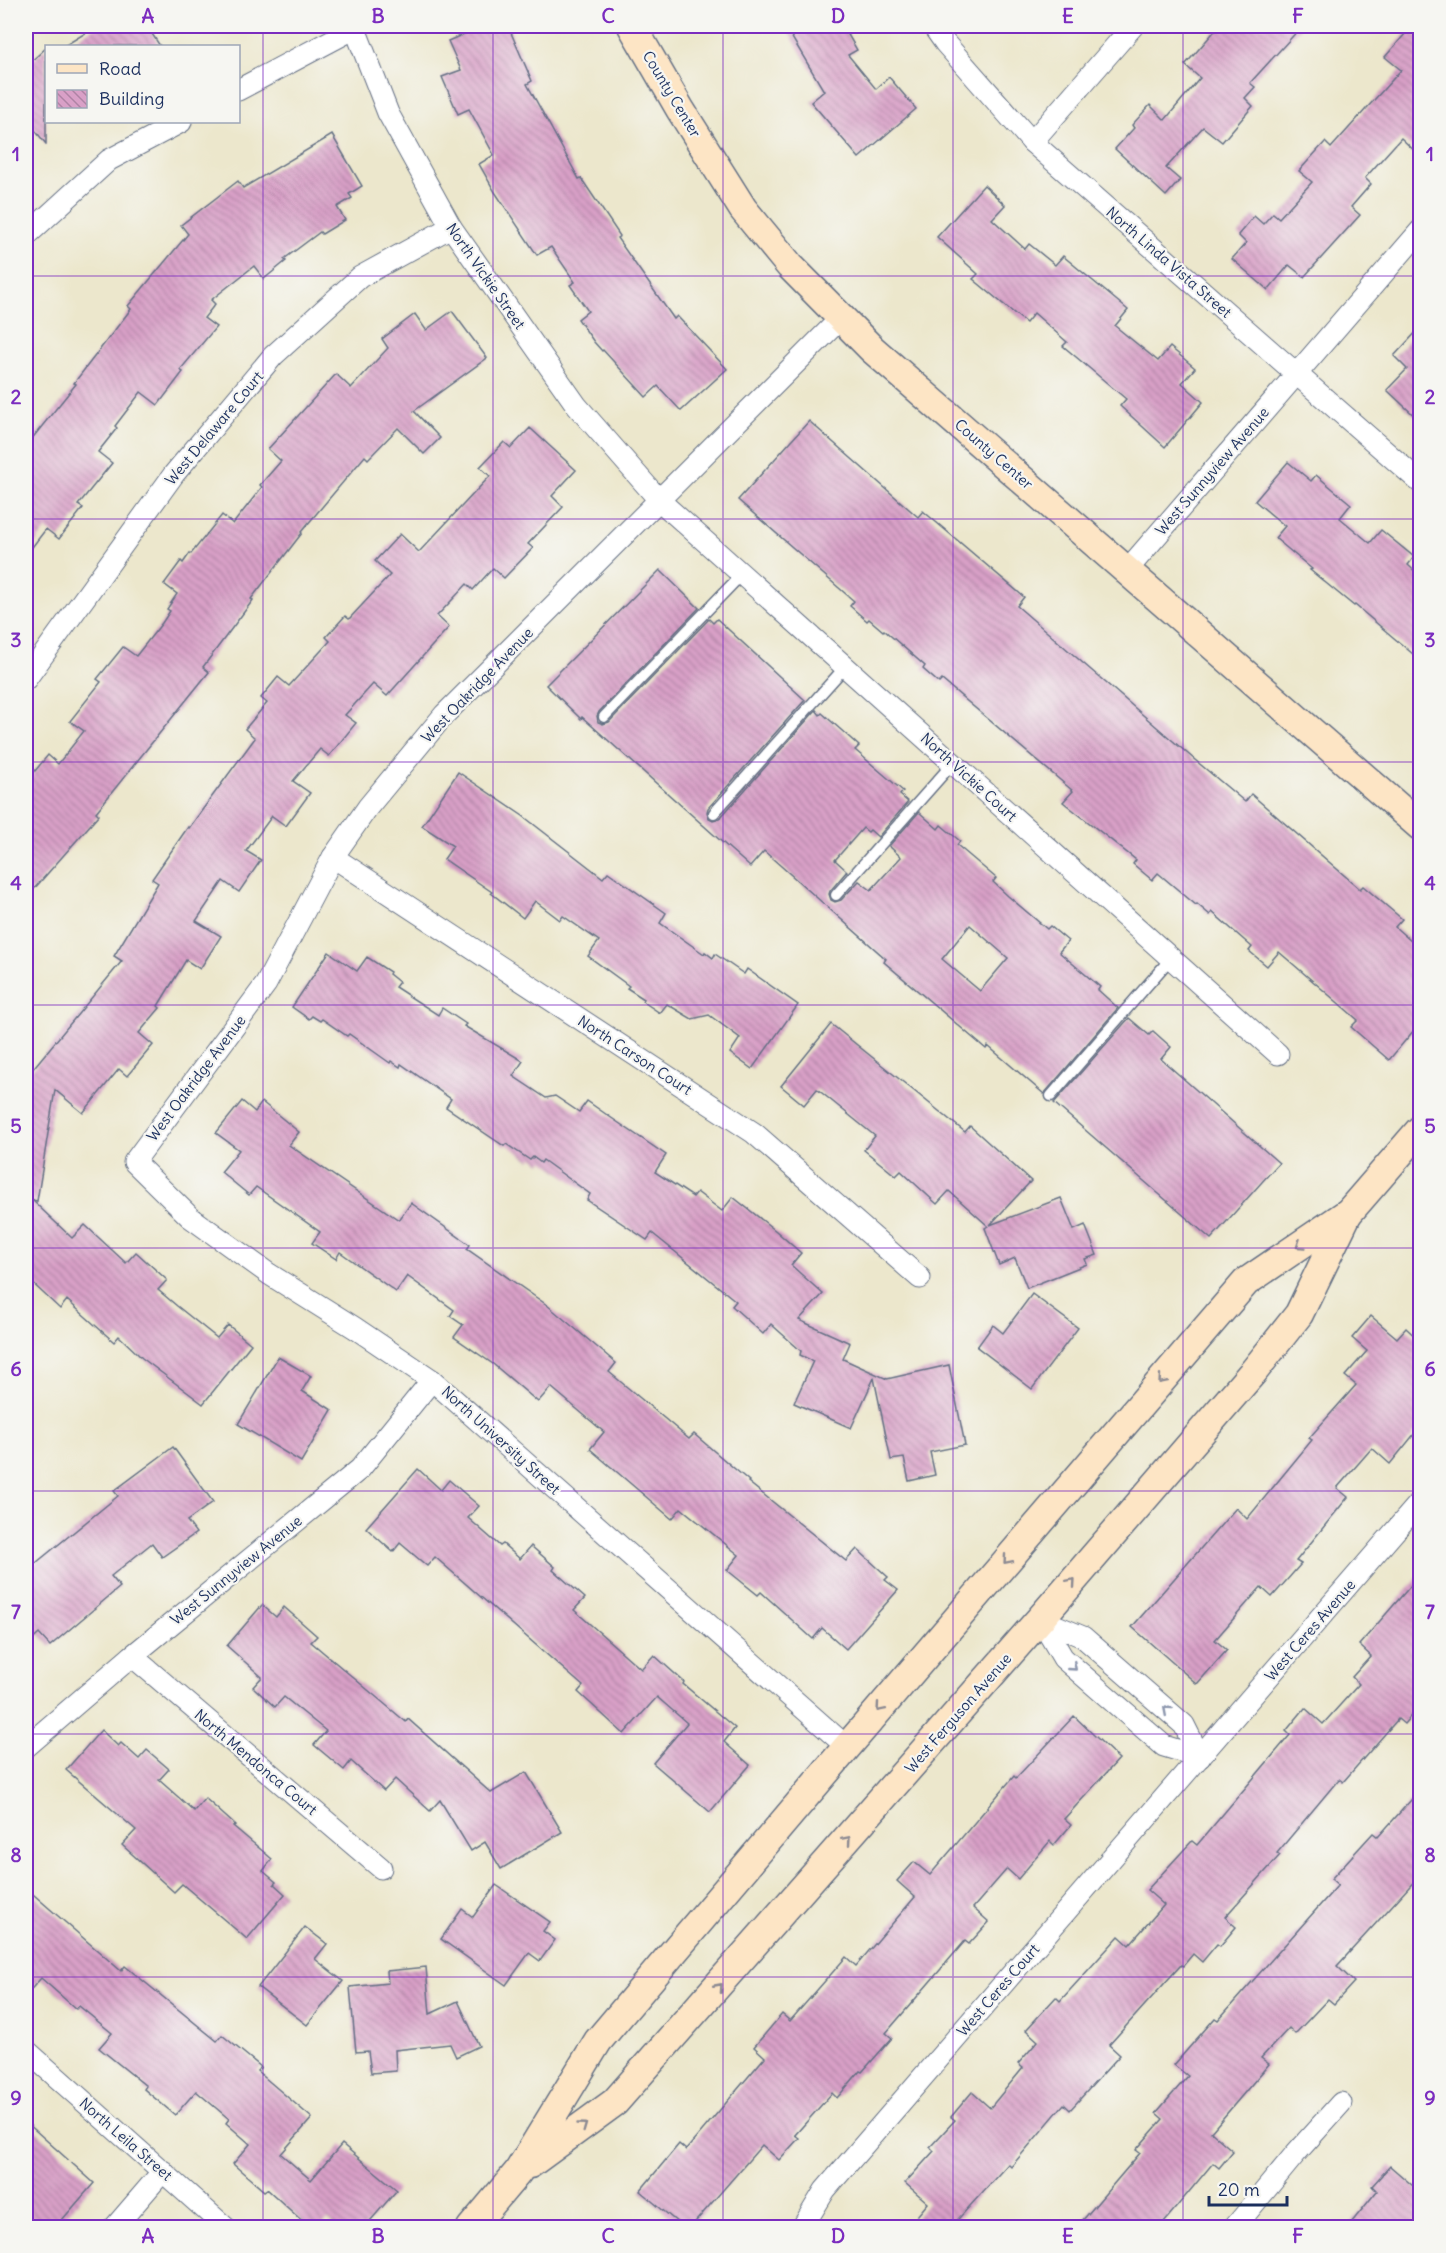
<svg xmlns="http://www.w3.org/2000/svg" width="1446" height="2253" font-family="Delius,sans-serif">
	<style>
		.building { fill: url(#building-back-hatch); fill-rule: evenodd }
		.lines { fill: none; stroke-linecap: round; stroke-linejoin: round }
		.lane-casing { stroke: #646f84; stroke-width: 13 }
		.street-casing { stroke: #646f84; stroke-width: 23 }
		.secondary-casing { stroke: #646f84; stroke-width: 31 }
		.lane { stroke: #fff; stroke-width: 10 }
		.street { stroke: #fff; stroke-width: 21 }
		.secondary { stroke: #fde5c5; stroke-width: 28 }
		.oneway { stroke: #8c8a92 }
		.oneway2 { stroke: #8d97ae }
		.grid { fill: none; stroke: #7b2cbf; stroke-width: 1.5; stroke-opacity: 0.55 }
		.labels { text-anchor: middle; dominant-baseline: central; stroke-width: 4.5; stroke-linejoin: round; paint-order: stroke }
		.street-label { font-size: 15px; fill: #1b2f5e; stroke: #f6f6f2 }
		.neatline { fill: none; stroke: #7b2cbf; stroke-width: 2 }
		.grid-label { font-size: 20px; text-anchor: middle; font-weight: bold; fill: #7b2cbf }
	</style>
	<defs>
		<pattern id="building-back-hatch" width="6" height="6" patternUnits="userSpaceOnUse" patternTransform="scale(1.5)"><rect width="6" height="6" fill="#d9a0c7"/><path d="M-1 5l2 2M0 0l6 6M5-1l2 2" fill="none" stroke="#af83a5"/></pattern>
	</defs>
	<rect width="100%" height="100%" fill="#f6f6f2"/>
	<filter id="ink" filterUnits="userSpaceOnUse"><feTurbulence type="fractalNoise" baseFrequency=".0167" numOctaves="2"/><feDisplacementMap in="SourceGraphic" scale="12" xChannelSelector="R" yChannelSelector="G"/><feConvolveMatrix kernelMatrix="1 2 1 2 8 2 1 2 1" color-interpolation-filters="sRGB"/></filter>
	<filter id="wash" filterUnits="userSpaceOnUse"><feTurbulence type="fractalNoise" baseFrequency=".008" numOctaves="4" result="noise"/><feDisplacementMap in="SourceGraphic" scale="24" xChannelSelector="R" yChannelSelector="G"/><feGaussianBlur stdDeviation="1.35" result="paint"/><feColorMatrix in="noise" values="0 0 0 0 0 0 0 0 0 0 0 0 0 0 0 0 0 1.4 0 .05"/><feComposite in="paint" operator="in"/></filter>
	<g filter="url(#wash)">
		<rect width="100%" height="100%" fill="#ece7cc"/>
		<g id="blocks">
			<g class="building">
				<path d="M97,26H147L160,46H64Z"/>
				<path d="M483,26H508L532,81L527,84L579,179L581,178L620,236L617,238L674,319L677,316L727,369L681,411L658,386L646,397L603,350L602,351L594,342L578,319L588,311L570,285L575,282L551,247L537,255L495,192L479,164L494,155L469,109L458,114L442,77L461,70L448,41Z"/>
				<path d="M785,26H843L857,50L848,55L876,89L889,77L916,109L859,158L811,102L824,91Z"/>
				<path d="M1219,26H1302L1250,83L1255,87L1245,98L1253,106L1222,142L1203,127L1166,168L1180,180L1166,196L1115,149L1134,128L1132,125L1150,105L1165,120L1200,78L1185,65Z"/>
				<path d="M1412,26H1420V156L1401,138L1365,178L1371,184L1351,207L1360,215L1304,277L1289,265L1268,290L1232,259L1246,243L1238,235L1254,216L1263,224L1273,213L1279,218L1312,182L1299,171L1325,142L1331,148L1401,70L1385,57Z"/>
				<path d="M46,48V144L26,119V66Z"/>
				<path d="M332,135L362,186L349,194L352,198L337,207L345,220L322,234L320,232L284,259L286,261L264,279L254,266L211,300L215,304L204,318L216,327L180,370L183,372L158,405L141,392L115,426L117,428L98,452L112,463L78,505L83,508L59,539L46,529L26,555V446L76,384L74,383L131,309L128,306L188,234L181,225L238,181L243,188Z"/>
				<path d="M984,185L1005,205L992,219L1025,249L1029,244L1055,265L1063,256L1128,310L1115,326L1158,361L1170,347L1195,368L1182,383L1203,402L1165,447L1120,406L1126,399L1063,346L1067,342L1034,313L1026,323L973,279L978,274L937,237Z"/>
				<path d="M452,311L487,358L414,411L440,438L424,454L398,428L368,459L365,456L301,532L302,533L251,599L253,600L203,667L209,672L96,812L99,815L26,898V782L48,755L58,764L84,731L70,721L101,682L97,679L123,647L136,656L162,623L170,611L167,609L177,594L164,584L181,561L183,563L190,553L191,554L222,515L233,524L262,487L260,485L281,461L268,449L336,374L351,388L388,348L382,339L415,314L426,330Z"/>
				<path d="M1420,328V421L1387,390L1407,369L1394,356Z"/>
				<path d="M809,421L918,517L923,511L1024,597L1017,606L1195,760L1245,802L1251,794L1360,889L1363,886L1402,919L1395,927L1420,949V1023L1389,1060L1351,1027L1358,1020L1279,952L1267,966L1249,951L1252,947L1212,912L1210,915L1197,904L1196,905L1158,873L1152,880L1133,864L1136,860L1063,802L1073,791L942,680L939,683L923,669L925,666L884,630L883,631L869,619L867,621L850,606L854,601L738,500Z"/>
				<path d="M530,428L576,470L552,496L563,507L528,544L533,548L504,578L493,568L473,590L467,584L437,616L449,627L387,696L373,684L345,715L356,723L329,756L320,749L293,781L310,793L286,826L272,816L246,851L261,860L239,892L223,881L196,921L221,936L200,969L186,960L158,1006L160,1008L139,1033L153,1045L127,1076L119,1069L83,1113L55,1090L37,1201L32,1200L72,1238L85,1225L126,1263L136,1252L167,1280L158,1290L177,1306L217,1338L228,1325L251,1344L203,1404L142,1358L119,1336L114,1342L67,1300L60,1309L26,1277V1077L122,961L114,956L158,883L152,879L188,827L189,828L255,738L245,729L267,703L261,698L278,677L289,686L330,641L326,637L345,616L349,619L390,575L375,561L400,534L419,552L490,476L480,467L504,442L511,448Z"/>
				<path d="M1288,462L1311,481L1316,475L1351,504L1340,518L1370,543L1381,530L1414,557L1408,565L1420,576V660L1355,605L1354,606L1310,570L1312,569L1275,538L1285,526L1255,501Z"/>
				<path d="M660,570L699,608L599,712L597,716L598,722L603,724L609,722L709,619L713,623L717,619L805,700L708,808L707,812L709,818L713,820L720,818L816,710L820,715L822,713L859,746L855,750L903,791L900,795L908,802L878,837L870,830L868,832L863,828L835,860L847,871L830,891L829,894L831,900L835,902L841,900L859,881L871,890L901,857L889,846L919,812L938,829L941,825L960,841L957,845L996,878L993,882L1008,896L1047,929L1050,926L1068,941L1059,952L1100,987L1098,990L1118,1008L1044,1094L988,1046L986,1049L884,962L886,959L764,851L750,867L582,717L581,719L546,685ZM970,925L1008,958L980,991L942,959Z"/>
				<path d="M458,772L523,816L603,878L608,872L666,913L660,923L704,954L705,952L713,958L715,954L744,974L747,969L798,1005L752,1069L730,1053L740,1038L709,1015L692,1019L667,1004L660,1013L642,1001L644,999L627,988L629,986L588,956L599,941L563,916L560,920L535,901L523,918L491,893L492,892L444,859L453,846L422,826Z"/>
				<path d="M329,952L357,971L367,957L390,972L389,974L399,982L395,987L438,1015L442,1008L466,1024L464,1026L523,1061L513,1076L546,1098L555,1096L579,1112L587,1101L610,1117L666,1155L655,1172L693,1197L697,1192L722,1211L733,1197L776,1231L801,1253L791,1265L823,1294L799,1320L850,1343L843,1359L887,1379L949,1365L965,1445L930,1452L935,1475L909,1481L904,1458L891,1460L874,1378L851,1428L794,1403L813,1361L800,1355L801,1351L771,1324L763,1334L732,1306L736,1301L652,1233L647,1240L587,1200L590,1194L543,1160L541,1163L533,1157L530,1160L506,1144L504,1146L446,1107L451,1099L401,1064L400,1067L391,1061L390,1063L349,1034L347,1036L322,1019L320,1021L312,1016L309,1019L292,1007Z"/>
				<path d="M1129,1018L1149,1035L1153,1031L1171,1047L1161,1059L1279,1163L1211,1239L1054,1103Z"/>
				<path d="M831,1024L965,1132L970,1126L1031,1181L990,1225L1061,1198L1074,1230L1085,1225L1097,1255L1085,1259L1087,1264L1027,1288L1015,1258L999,1265L985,1228L988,1226L949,1191L937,1204L901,1171L896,1176L864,1150L875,1136L817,1089L804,1105L781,1086Z"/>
				<path d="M242,1101L255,1112L262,1102L299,1132L289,1145L399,1220L411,1203L470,1245L467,1249L547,1305L616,1363L609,1372L689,1439L694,1434L749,1481L748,1482L846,1561L857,1549L888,1577L885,1580L898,1590L846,1649L822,1628L813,1639L761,1592L758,1595L727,1570L739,1555L681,1508L672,1519L590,1449L604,1432L551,1387L538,1402L493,1364L454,1337L463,1325L450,1316L454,1310L407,1276L396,1292L340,1252L336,1259L312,1243L320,1232L256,1187L249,1195L221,1172L239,1150L216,1133Z"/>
				<path d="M1032,1294L1078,1328L1032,1389L977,1347L993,1325L1003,1333Z"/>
				<path d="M1371,1316L1397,1338L1406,1328L1420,1341V1427L1390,1464L1372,1448L1337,1488L1348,1497L1296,1561L1301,1564L1272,1597L1261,1587L1215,1640L1227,1650L1197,1684L1132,1627L1236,1508L1247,1519L1312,1440L1309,1438L1356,1385L1345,1376L1367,1351L1352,1338Z"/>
				<path d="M278,1357L311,1376L302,1391L332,1410L301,1462L238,1424Z"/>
				<path d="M173,1447L213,1502L187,1521L196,1533L162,1557L152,1543L111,1576L120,1587L50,1646L39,1634L26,1646V1571L118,1496L114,1491Z"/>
				<path d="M418,1469L441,1490L449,1480L479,1506L468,1518L500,1546L503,1544L520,1559L531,1546L555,1567L553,1570L585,1598L574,1610L641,1669L654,1655L684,1682L683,1684L735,1728L724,1742L750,1765L710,1812L653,1763L687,1723L657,1697L624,1734L578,1692L583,1686L435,1557L427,1566L400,1543L393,1552L366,1528Z"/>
				<path d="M1420,1575V1705L1404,1724L1398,1719L1343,1782L1339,1779L1277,1853L1280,1855L1225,1917L1236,1927L1220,1946L1217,1944L1202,1962L1193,1954L1183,1966L1181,1965L1109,2045L1120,2055L1070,2110L1064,2104L1011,2167L1008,2164L950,2228H907L928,2203L905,2183L934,2151L930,2147L955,2120L951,2117L972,2092L990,2108L1023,2068L1018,2064L1038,2041L1026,2030L1056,1997L1060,2001L1119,1936L1129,1945L1164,1905L1147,1890L1192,1841L1197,1845L1290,1735L1286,1731L1305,1708L1323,1724L1359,1684L1352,1677L1371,1656L1359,1645Z"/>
				<path d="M262,1605L276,1617L284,1607L317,1636L311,1642L406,1722L408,1719L491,1793L526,1772L562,1832L501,1869L485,1842L471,1851L440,1800L430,1811L395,1779L384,1791L351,1761L344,1770L314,1745L326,1731L284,1697L275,1707L253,1687L262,1677L227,1646Z"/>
				<path d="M1074,1716L1119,1759L1064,1819L1071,1825L1054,1845L1050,1841L1018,1879L1007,1869L973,1908L989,1922L969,1944L965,1941L886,2033L892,2038L862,2072L860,2071L837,2098L832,2093L795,2135L799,2138L779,2160L762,2145L690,2228H684L640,2191L679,2144L686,2150L765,2057L754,2047L782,2014L790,2021L846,1957L856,1966L915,1897L897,1881L914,1862L930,1875L1014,1776L1016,1778Z"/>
				<path d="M101,1730L118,1746L121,1743L139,1759L147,1750L169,1769L159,1780L194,1811L205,1798L235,1825L233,1826L272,1859L263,1871L276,1882L274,1884L285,1894L247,1939L182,1884L174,1892L122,1845L136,1830L66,1770Z"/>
				<path d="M1420,1790V1875L1337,1966L1354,1982L1334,2004L1328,1999L1295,2034L1289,2028L1261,2058L1269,2064L1211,2132L1233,2151L1219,2168L1213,2163L1159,2228H1076L1140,2153L1136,2150L1163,2119L1156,2113L1188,2076L1174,2065L1215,2018L1218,2020L1338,1885L1331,1879L1373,1833L1378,1837Z"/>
				<path d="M496,1885L550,1922L543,1931L555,1940L540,1961L529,1953L506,1985L441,1939L462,1909L473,1917Z"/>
				<path d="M26,1888L121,1971L125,1966L217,2041L222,2035L261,2067L257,2071L312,2118L281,2154L311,2180L342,2144L397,2190L364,2228H337L328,2219L320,2228H310L267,2189L264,2191L233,2164L250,2144L226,2123L229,2119L196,2091L175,2115L144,2089L146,2086L99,2048L112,2033L79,2006L76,2009L41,1978L26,1995Z"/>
				<path d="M305,1927L327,1944L315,1959L343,1981L307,2025L258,1987Z"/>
				<path d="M426,1967L430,2014L458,2001L479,2046L456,2057L450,2044L395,2050L396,2071L371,2073L368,2051L356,2052L350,1987L388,1983L387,1971Z"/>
				<path d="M26,2122L94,2183L55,2228H26Z"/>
				<path d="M1390,2166L1420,2192V2221L1415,2228H1347L1377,2191L1372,2186Z"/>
			</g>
		</g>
	</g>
	<g filter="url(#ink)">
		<use href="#blocks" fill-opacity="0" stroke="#646f84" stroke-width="1.5"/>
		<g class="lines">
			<g class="lane-casing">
				<g id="lane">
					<path d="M604,717L742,574"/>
					<path d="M714,813L845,667"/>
					<path d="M836,895L953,763"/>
					<path d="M1051,1096L1171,958"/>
				</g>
			</g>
			<g class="street-casing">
				<g id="street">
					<path d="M354,26L388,113L451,227L577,406L660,501L1278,1054"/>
					<path d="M933,26L945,43L1032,142L1420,482"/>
					<path d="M238,90L359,26"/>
					<path d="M1032,142L1133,26"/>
					<path d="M26,236L109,160L181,122"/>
					<path d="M842,317L444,715L368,807L333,857L266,984L134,1162L190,1217L269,1274L355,1328L432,1380L847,1747"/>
					<path d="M1128,569L1420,231"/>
					<path d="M26,679L174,474L273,356L360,277L451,227"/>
					<path d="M333,857L754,1133L920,1278"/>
					<path d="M1040,1619L1063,1658L1164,1746L1200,1757"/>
					<path d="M1040,1619L1083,1637L1184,1725L1200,1757"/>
					<path d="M132,1656L381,1868"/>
					<path d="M26,1747L132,1656L360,1469L432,1380"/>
					<path d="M26,2050L226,2228"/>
					<path d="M114,2228L163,2171"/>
					<path d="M802,2228L825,2190L1420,1502"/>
					<path d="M1234,2228L1296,2153L1341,2103"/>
				</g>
			</g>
			<g class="secondary-casing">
				<g id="secondary">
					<path d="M632,26L680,109L743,209L790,266L872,349L1420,826"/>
					<path d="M530,2164L615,2102L1040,1619L1254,1371L1299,1314L1348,1213"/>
					<path d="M471,2228L518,2172L598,2041L847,1747L1246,1282L1349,1212L1420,1130"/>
				</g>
			</g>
			<use href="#lane" class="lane"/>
			<use href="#street" class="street"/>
			<use href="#secondary" class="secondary"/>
		</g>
		<defs><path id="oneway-chevron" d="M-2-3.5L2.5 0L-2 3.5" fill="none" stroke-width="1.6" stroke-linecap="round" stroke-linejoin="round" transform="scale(1.5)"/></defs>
		<g class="oneway">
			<use href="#oneway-chevron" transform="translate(1300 1245) rotate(146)"/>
			<use href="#oneway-chevron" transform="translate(1162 1380) rotate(131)"/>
			<use href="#oneway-chevron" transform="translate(1007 1560) rotate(131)"/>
			<use href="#oneway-chevron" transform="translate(1072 1582) rotate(-49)"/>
			<use href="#oneway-chevron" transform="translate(880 1708) rotate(131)"/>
			<use href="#oneway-chevron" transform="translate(847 1840) rotate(-49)"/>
			<use href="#oneway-chevron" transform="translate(719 1987) rotate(-48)"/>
			<use href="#oneway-chevron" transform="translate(583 2126) rotate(-36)"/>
		</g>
		<g class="oneway2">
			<use href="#oneway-chevron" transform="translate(1073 1667) rotate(41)"/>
			<use href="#oneway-chevron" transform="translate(1167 1710) rotate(-139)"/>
		</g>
	</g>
	<path class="grid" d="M263,26V2228M493,26V2228M723,26V2228M953,26V2228M1183,26V2228M26,276H1420M26,519H1420M26,762H1420M26,1005H1420M26,1248H1420M26,1491H1420M26,1734H1420M26,1977H1420"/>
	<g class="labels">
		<g class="street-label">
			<text transform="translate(672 94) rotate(59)">County Center</text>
			<text transform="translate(1169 262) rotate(41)">North Linda Vista Street</text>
			<text transform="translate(486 276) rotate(55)">North Vickie Street</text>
			<text transform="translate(214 428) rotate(-50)">West Delaware Court</text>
			<text transform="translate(994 454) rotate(41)">County Center</text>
			<text transform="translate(1212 471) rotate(-49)">West Sunnyview Avenue</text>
			<text transform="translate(477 685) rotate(-46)">West Oakridge Avenue</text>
			<text transform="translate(969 777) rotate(42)">North Vickie Court</text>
			<text transform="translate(635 1055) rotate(33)">North Carson Court</text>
			<text transform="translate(196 1078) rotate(-53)">West Oakridge Avenue</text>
			<text transform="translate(501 1440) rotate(42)">North University Street</text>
			<text transform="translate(236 1570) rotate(-39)">West Sunnyview Avenue</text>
			<text transform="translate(1310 1630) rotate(-49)">West Ceres Avenue</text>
			<text transform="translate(958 1713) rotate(-49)">West Ferguson Avenue</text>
			<text transform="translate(256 1762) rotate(40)">North Mendonca Court</text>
			<text transform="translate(998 1990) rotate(-49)">West Ceres Court</text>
			<text transform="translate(126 2139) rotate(41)">North Leila Street</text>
		</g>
	</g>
	<rect width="1446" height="2253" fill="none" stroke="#f6f6f2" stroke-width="66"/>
	<rect x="45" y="45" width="195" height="78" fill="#f6f6f2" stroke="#9ea6b7" stroke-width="1.5"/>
	<rect x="57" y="64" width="30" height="9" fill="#fde5c5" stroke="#9ea6b7" stroke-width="1.5"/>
	<text x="99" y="75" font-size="18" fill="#1b2f5e">Road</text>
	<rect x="57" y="90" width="30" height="18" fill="url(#building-back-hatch)" stroke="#9ea6b7" stroke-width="1.5"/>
	<text x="99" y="105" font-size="18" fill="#1b2f5e">Building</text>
	<path d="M1209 2196v9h78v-9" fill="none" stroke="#1b2f5e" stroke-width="3"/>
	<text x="1218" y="2196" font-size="18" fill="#1b2f5e" stroke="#f6f6f2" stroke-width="4.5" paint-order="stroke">20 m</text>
	<rect x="33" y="33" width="1380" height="2187" class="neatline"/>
	<g class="grid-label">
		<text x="148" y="23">A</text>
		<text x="378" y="23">B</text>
		<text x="608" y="23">C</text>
		<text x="838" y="23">D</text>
		<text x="1068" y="23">E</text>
		<text x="1298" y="23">F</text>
		<text x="16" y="161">1</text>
		<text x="1430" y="161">1</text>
		<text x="16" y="404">2</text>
		<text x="1430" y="404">2</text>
		<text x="16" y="647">3</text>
		<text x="1430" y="647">3</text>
		<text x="16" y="890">4</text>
		<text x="1430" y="890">4</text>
		<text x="16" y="1133">5</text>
		<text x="1430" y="1133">5</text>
		<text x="16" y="1376">6</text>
		<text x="1430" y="1376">6</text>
		<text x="16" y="1619">7</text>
		<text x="1430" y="1619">7</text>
		<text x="16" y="1862">8</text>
		<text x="1430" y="1862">8</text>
		<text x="16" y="2105">9</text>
		<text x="1430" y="2105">9</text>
		<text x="148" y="2243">A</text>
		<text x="378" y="2243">B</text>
		<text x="608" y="2243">C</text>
		<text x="838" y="2243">D</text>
		<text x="1068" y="2243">E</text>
		<text x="1298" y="2243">F</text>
	</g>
</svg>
